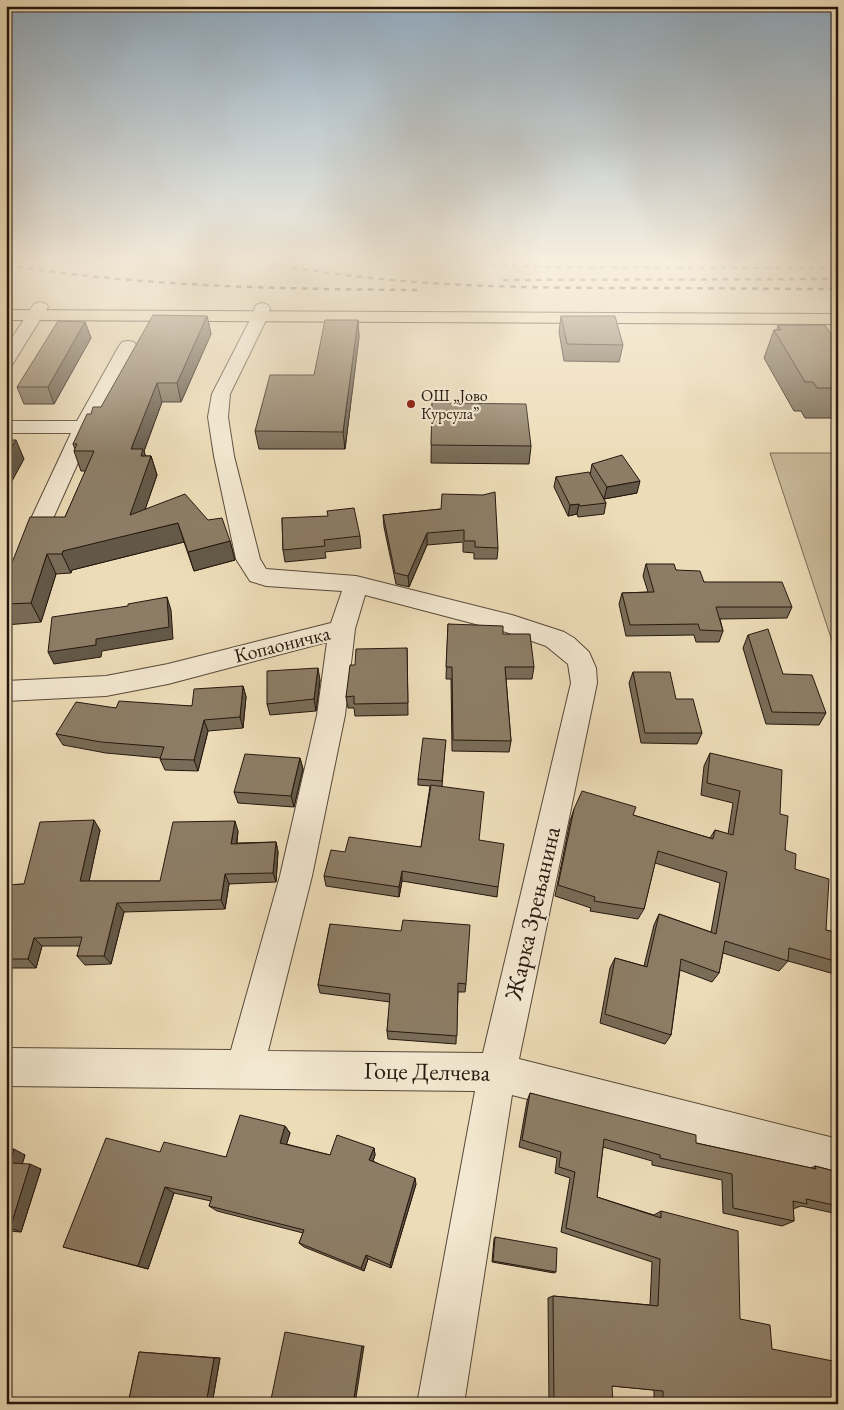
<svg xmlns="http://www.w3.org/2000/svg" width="844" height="1410" font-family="'EB Garamond',serif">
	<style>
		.green { fill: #cbbb9b; stroke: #786954 }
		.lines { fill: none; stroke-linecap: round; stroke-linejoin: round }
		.minor-casing { stroke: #574838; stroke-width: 2 }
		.major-casing { stroke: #25170e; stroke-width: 2 }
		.minor { fill: #f3e8d1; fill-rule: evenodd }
		.major { fill: #eddcb8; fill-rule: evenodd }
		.rail { stroke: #25170e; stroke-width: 2.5; stroke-dasharray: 5.5 5.5; stroke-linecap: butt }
		.wall { fill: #796c58; stroke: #25170e }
		.shaded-wall { fill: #635847; stroke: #25170e }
		.building { fill: #8d7d66; stroke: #25170e }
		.poi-dot { fill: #8f2418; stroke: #f3e8d1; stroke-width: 2 }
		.labels { text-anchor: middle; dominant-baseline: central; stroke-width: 4.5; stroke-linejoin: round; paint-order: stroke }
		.far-poi-label { font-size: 16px; fill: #25170e; stroke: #f3e8d1; text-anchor: start }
		.street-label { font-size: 20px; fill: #25170e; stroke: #f3e8d1 }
		.near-street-label { font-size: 24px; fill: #25170e; stroke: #f3e8d1 }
	</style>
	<rect width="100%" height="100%" fill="#eddcb8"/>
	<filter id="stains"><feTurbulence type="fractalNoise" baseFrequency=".004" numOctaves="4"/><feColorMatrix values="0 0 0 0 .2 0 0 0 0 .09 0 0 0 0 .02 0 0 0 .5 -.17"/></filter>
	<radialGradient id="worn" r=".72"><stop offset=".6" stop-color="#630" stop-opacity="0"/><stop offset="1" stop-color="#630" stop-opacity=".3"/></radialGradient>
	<path class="green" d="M770,453H838V647H834Z"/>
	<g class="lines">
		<g class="minor-casing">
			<g id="minor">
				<path d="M40,302L46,304L48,307L12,365L6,366V347L34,304Z"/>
				<path d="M262,303L268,305L270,308L268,316L230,394L228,417L234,456L260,559L266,569L356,576L512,615L564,632L574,638L589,652L596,668L597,683L519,1059L838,1139V1179L512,1095L464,1404H417L475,1091L6,1086V1048L231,1050L280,876L317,715L327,642L168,684L106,696L6,701V681L106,676L168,664L331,623L342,591L266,586L250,581L236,559L214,456L208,417L212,394L252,316L256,305ZM365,595L506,632L546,646L568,664L571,683L483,1053L268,1051L312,876L345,715L355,629Z"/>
				<path d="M128,341L134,342L137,346L94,427L51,523L48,528L40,530L32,528L29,523L71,433H6V421H77L119,346L122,342Z"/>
			</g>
		</g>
		<g class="major-casing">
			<path id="major" d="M6,310L838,314V324L6,320Z"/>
		</g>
		<use href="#minor" class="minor"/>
		<use href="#major" class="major"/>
		<g class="rail">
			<path d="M248,259C383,287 511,288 648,288C711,288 775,289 838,289"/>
			<path d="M369,259L545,267L838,268"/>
			<path d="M546,259L571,261"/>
			<path d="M6,265C143,287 281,289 420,290"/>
			<path d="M503,280L838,279"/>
		</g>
	</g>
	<g class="wall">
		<path d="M207,316L211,334L181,402H162L144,451L145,456H151L157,475L145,509L208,520L230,541L235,560L194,571L184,542L72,570L71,573L56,574L41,622L6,625V578L65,517L86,471H81L74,451L75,449L73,444L91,414L101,407Z"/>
		<path d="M561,316L623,345L619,362L564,361L559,332Z"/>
		<path d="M358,320L359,337L345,449H259L255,431L314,375Z"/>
		<path d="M85,322L91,338L54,404H24L17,387Z"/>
		<path d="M778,325L838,344V418H805L801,411H794L764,358L774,330H777Z"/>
		<path d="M432,403L531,446L529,464L431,463Z"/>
		<path d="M592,464L637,493L604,499L599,491L606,503L604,514L578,517L577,514L568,516L554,487L556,477L590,475Z"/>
		<path d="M441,509L498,548L497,559H474V553L463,552V542L427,545L409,587L396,584L384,527L383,515Z"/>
		<path d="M282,518L360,536L361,548L325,552L326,558L285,562L283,550Z"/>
		<path d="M646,564L676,570L704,582L792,607L787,618L720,619L723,631L719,642H696L694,635L626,636L619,604L622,593L648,592L643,576Z"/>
		<path d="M448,624L503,634L534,667L532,679H506L511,741L509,752L452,751L451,679H446Z"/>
		<path d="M748,635L783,674L826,713L819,725L766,724L743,648Z"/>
		<path d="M407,648L408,715L355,716L354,708H348L346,697L355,665Z"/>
		<path d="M633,672L676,699L702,733L697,744L641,743L629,683Z"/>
		<path d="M320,680L316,711L270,715L267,704Z"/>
		<path d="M243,686L246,697L243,728L208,731L198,771L165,770L160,759L161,758L106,753L63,745L56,734L116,708L192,706Z"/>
		<path d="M445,746L442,787L479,840L498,887L497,897L402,881L399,897L326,886L324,876L345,852L421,847L430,786L418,785V779Z"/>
		<path d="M710,753L780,814L785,850L826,930L838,933V975L788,961L779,971L723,953L719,973L712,982L680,970L671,1035L665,1044L600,1023L610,968L615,958L644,966L654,925L659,914L711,932L720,883L655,863L644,909L638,919L590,911L591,908L555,896L570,821L574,809L633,815L710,838L715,830L728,834L733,803L701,795L704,766Z"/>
		<path d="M300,758L303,769L294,807L238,803L234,792Z"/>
		<path d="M100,830L89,881H160L238,831L237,843L276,842L278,852L276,882L229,884L225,909L124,912L111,964L85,965L77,956L80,946H42L36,968H6V885L24,884Z"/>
		<path d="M330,924L466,984L465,992H458L456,1044L388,1039L387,1031L390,1002L320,993L318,985Z"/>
		<path d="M530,1093L696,1143L811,1168L815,1166L838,1172V1214L801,1206L793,1209L794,1221L782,1226L723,1213L722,1180L652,1165V1161L603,1147L597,1197L654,1215L661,1211L740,1319L772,1349L838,1404H654V1390L612,1386L580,1401V1404H549L548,1298L553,1296L650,1305L652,1262L561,1232L570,1178L555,1173L557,1158L519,1147L527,1101Z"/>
		<path d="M285,1126L290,1133L286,1144L330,1155L374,1148L375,1155L373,1161L416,1184L391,1268L368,1259L364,1271L304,1247L299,1243L303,1233L217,1211L209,1206L211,1201L174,1193L148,1269L63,1247L160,1152L226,1157Z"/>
		<path d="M6,1149L25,1155L22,1164L41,1169L21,1232L6,1231Z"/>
		<path d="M495,1237L556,1272L554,1273L492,1262L494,1239Z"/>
		<path d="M139,1352L220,1358L212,1404H128Z"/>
	</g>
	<g class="shaded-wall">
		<path d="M207,316L211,334L181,402L177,383Z"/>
		<path d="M358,320L359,337L345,449L343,432Z"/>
		<path d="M85,322L91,338L54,404L48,387Z"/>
		<path d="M157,383L162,402L144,451L148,464L151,456L157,475L137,533L178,523L184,542L72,570L71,573L62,554L63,551L130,515L131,449Z"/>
		<path d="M16,440L24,459L6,492V457Z"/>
		<path d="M640,481L637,493L604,499L607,487Z"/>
		<path d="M579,504L577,514L568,516L570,505Z"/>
		<path d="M427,533V545L409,587L408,576Z"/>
		<path d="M230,541L235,560L194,571L188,552Z"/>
		<path d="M47,554L56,574L41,622L31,603Z"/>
		<path d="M167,597L171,610L173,639L102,651L101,657L54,664L48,652L96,639Z"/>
		<path d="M318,668L320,680L316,711L314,699Z"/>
		<path d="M243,686L246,697L243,728L240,717Z"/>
		<path d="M204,720L208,731L198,771L194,760Z"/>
		<path d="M6,755L9,758L6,765Z"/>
		<path d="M300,758L303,769L294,807L291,796Z"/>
		<path d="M94,820L100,830L87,891L80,881Z"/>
		<path d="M235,821L238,831L235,854L231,844Z"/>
		<path d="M276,842L278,852L276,882L273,873Z"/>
		<path d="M402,871V881L399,897V887Z"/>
		<path d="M225,874L229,884L225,909L221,900Z"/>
		<path d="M117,903L124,912L111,964L104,956Z"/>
		<path d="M34,938L42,946L36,968L28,959Z"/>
		<path d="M285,1126L290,1133L285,1150L280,1143Z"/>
		<path d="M374,1148L375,1155L371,1167L369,1160Z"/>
		<path d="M14,1149L25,1155L21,1168L10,1163Z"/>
		<path d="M30,1164L41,1169L21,1232L10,1228Z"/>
		<path d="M415,1178L416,1184L391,1268L390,1265Z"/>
		<path d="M165,1187L174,1193L148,1269L138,1266Z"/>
		<path d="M366,1255L368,1259L364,1271L361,1268Z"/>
		<path d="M362,1346H364L355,1404H353Z"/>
		<path d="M214,1358H220L212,1404H206Z"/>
	</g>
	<g class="building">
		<path d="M153,315L207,316L177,383H157L131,449H143L141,456H151L130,515L185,494L208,520L222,518L230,541L188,552L178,523L63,551L62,554H47L31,603L6,604V578L30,517H65L94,451H74L77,444H73L87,414H91L93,407H101Z"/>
		<path d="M561,316H615L623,345L567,344Z"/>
		<path d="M325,320H358L343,432L255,431L270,375H314Z"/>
		<path d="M58,321L85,322L48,387H17Z"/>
		<path d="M778,325H825L838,344V388H817L813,382H805L774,330H781Z"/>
		<path d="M432,403L526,404L531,446L431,445Z"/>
		<path d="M6,440H16L6,457Z"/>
		<path d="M622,455L640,481L607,487L592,464Z"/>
		<path d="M589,472L606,503L580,506L579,504L570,505L556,477Z"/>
		<path d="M495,492L498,548L475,547V541H464V530L427,533L408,576L395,573L383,515L441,509L442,494L483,495Z"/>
		<path d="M354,508L360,536L324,540L325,546L283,550L282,518L328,516L327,511Z"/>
		<path d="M646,564H674L676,570L700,571L704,582H782L792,607H716L723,631L700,630L698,624L630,625L622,593L654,592Z"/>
		<path d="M167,597L169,627L96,639V645L48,652L52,617L128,606V604Z"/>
		<path d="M448,624L503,626V634H530L534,667H505L511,741L453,740L452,667H446Z"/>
		<path d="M768,629L783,674L812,675L826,713L772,712L748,635Z"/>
		<path d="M407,648L408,703L354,704V696L346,697L350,665H355L356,649Z"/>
		<path d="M318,668L314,699L267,704V671Z"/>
		<path d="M633,672H670L676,699H693L702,733H645Z"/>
		<path d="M243,686L240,717L204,720L194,760L160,759L164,747L101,742L56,734L76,702L116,708L119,701L192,706L194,689Z"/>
		<path d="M423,738L446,740L442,781L418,779Z"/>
		<path d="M710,753L782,770L780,814L788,816L785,850L796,854L795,869L829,879L826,930L838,933V962L789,948L788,961L725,941L719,973L681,959L671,1035L605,1014L615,958L647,967L659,914L716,934L727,872L658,851L644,909L594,901L595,897L558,885L574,809L582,791L636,807L633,815L713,839L715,830L733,835L740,791L707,783Z"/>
		<path d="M245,754L300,758L291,796L234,792Z"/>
		<path d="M431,785L484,792L479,840L504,844L498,887L402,871L399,887L324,876L331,850L345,852L349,837L421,847Z"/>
		<path d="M94,820L80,881H160L173,822L235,821L231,844L276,842L273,873L225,874L221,900L117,903L104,956H77L82,937L34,938L28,959H6V885L24,884L40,822Z"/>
		<path d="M403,920L470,925L466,984L458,983L457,1036L387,1031L390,994L318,985L330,924L401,931Z"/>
		<path d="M530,1093L696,1135V1143L816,1169L815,1166L838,1172V1206L806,1199L807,1204L793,1201L794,1221L733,1208L732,1174L660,1158V1155L604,1139L597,1197L661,1218V1211L738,1231L740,1319L770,1325L772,1349L838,1362V1404H663V1391L612,1386L613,1404L580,1401V1404H554L553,1296L658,1306L660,1259L566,1228L575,1172L559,1167L561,1152L522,1140Z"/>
		<path d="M240,1115L285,1126L280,1143L330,1155L337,1135L374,1148L369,1160L415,1178L390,1265L366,1255L361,1268L299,1243L304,1230L209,1206L212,1197L165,1187L138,1266L63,1247L106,1138L160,1152L164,1142L226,1157Z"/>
		<path d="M6,1149H14L10,1163L30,1164L10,1228H6Z"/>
		<path d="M495,1237L557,1248L556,1272L493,1261Z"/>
		<path d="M285,1332L362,1346L353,1404H270Z"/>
		<path d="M139,1352L214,1358L206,1404H128Z"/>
	</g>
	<linearGradient id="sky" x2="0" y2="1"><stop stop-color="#8fa9be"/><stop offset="0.57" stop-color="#f7efdf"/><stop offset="1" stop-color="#f7efdf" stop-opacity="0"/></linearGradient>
	<rect width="844" height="457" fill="url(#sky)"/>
	<circle class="poi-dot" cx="411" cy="404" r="5"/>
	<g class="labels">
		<g class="far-poi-label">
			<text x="421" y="395">ОШ „Јово<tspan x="421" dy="18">Курсула”</tspan></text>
		</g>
		<g class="street-label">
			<text transform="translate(282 644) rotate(-14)">Копаоничка</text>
		</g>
		<g class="near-street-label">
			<text transform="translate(532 913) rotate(-77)">Жарка Зрењанина</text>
			<text transform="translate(427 1071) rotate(1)">Гоце Делчева</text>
		</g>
	</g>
	<rect width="844" height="1410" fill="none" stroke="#eddcb8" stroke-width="25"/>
	<rect x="8" y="8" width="829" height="1395" fill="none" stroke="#25170e" stroke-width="2.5"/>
	<rect x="12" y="12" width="819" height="1385" fill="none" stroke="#25170e"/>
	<rect width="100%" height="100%" filter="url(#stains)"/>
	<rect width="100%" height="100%" fill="url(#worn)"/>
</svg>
